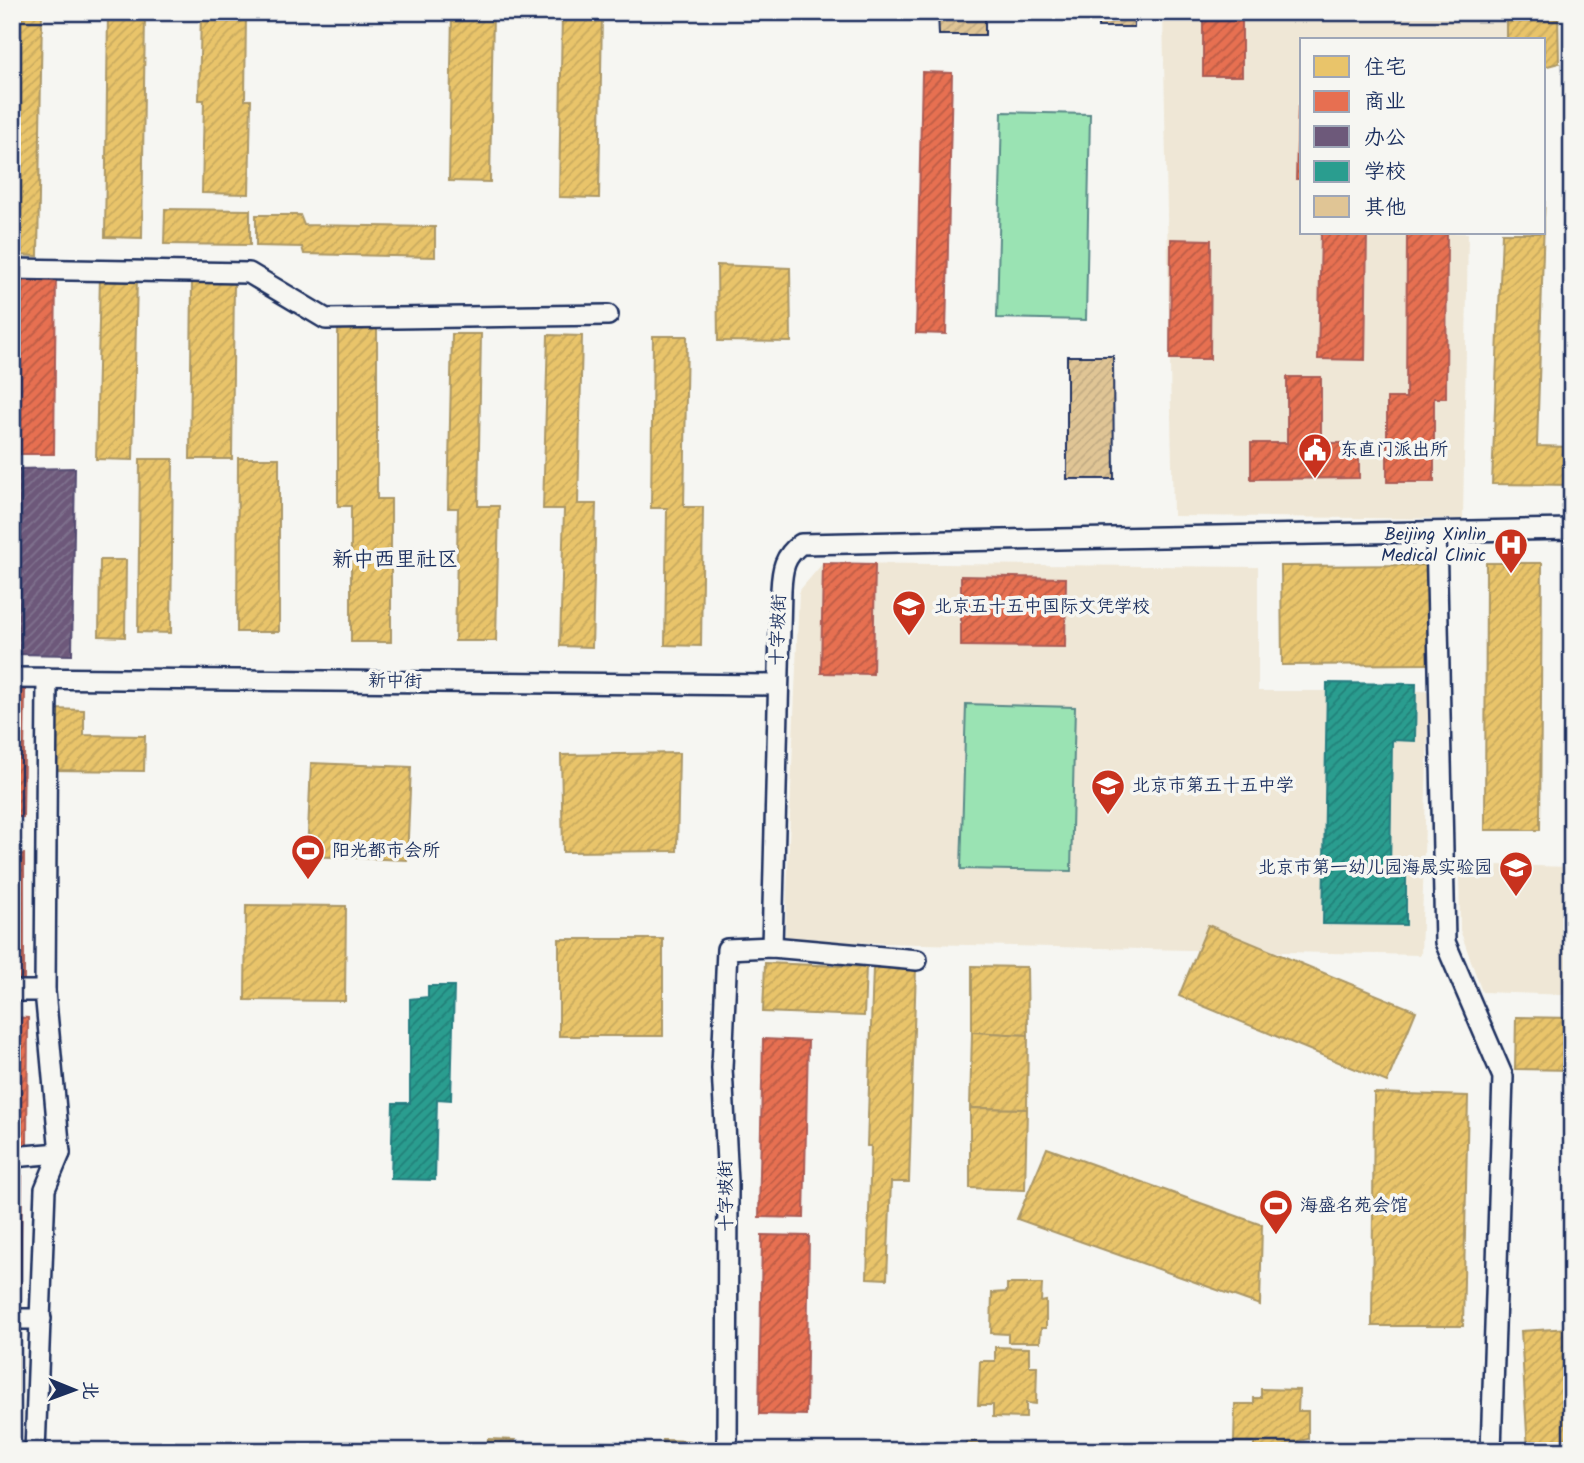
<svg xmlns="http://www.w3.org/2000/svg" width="1584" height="1463" font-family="Kalam,'LXGW WenKai TC',sans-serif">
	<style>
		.built { fill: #efe7d6 }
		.pitch { fill: #9ae3b3; stroke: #5a8988; stroke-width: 2 }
		.homes { fill: url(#homes-hatch); stroke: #ab9766; stroke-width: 2 }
		.shops { fill: url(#shops-hatch); stroke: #aa5c55; stroke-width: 2 }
		.offices { fill: url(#offices-hatch); stroke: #544c72; stroke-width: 2 }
		.schools { fill: url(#schools-hatch); stroke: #267c80; stroke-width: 2 }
		.building { fill: url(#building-hatch); stroke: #1b2f5e; stroke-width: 2 }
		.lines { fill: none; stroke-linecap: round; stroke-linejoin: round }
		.minor-casing { stroke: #1b2f5e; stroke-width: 24 }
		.minor { stroke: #f6f6f2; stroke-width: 19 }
		.labels { text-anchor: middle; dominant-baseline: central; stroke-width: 7; stroke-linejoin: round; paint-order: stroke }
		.poi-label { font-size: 18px; fill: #1b2f5e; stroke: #f6f6f2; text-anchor: start }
		.street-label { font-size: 18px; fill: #1b2f5e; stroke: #f6f6f2 }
		.quarter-label { font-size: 21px; fill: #1b2f5e; stroke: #f6f6f2 }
	</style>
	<defs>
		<pattern id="homes-hatch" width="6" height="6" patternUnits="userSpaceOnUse" patternTransform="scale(1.75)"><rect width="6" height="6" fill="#e9c46a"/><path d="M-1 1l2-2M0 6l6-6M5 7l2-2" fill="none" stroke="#c7a95e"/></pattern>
		<pattern id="shops-hatch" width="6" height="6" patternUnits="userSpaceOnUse" patternTransform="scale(1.75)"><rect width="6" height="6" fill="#e76f51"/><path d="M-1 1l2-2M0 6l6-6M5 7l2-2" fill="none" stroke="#ba5c46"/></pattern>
		<pattern id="offices-hatch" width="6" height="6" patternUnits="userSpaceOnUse" patternTransform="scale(1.75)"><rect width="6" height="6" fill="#6d597a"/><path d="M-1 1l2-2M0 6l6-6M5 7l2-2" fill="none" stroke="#80738f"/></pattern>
		<pattern id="schools-hatch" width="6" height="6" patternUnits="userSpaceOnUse" patternTransform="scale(1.75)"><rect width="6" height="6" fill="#2a9d8f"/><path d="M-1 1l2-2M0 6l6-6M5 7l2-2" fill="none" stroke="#238078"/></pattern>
		<pattern id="building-hatch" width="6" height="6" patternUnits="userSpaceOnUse" patternTransform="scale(1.75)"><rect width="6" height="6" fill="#e0c595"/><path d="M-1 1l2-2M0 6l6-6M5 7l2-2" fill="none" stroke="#c0aa83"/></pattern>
	</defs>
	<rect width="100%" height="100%" fill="#f6f6f2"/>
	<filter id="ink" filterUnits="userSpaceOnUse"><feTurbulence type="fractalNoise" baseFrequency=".0143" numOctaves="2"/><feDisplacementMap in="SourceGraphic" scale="14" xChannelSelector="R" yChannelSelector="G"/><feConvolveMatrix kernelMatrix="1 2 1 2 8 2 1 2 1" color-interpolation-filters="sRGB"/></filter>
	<g filter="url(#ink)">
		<g class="built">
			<path d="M1163,12H1555L1539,40H1302V233H1468L1463,519L1173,516Z"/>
			<path d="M823,563L1258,567V691H1429L1421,955L785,941L799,591Z"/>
			<path d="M1459,864L1572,867V995L1482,992L1460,930Z"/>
		</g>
		<g class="pitch">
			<path d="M1002,112L1090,114L1086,320L997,318Z"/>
			<path d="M966,704L1075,707L1071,871L961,869Z"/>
		</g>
		<g class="homes">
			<path d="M18,12H42L38,256L14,255Z"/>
			<path d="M108,12H145L142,238L105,237Z"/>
			<path d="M201,12H246L245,100H251L249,194L202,193L204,100H199Z"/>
			<path d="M452,12H493L490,182L449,181Z"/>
			<path d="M562,12H602L599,198L559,197Z"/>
			<path d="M1507,12H1558L1559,63L1544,67V40H1507Z"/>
			<path d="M1544,186H1545L1537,446L1572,447V485L1492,484L1502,233H1544Z"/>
			<path d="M165,209L250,210V245L164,244Z"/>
			<path d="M256,215H300L304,225L435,227V257L304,254L302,247L256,246Z"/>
			<path d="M717,265L790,268L791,342L718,341Z"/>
			<path d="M100,275L137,276L133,460L96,459Z"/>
			<path d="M192,281L234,282L232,459H190Z"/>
			<path d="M338,326H377V499H391V642H351V506H338Z"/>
			<path d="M452,334H481L478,506H499L496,641H455L458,508H448Z"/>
			<path d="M548,335L582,336L578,504H596L592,647L560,646L564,509H543Z"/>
			<path d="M653,336H687L684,507H703L701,646L665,645L667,508H651Z"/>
			<path d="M238,458H279V632H237Z"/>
			<path d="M140,459H173L171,633L138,632Z"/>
			<path d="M100,560H126L125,637L99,636Z"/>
			<path d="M1486,563H1542L1540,830H1485Z"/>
			<path d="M1427,565L1428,664L1282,665L1281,566Z"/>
			<path d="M51,709L84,710V735L145,736L144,771L50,770Z"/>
			<path d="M679,753L677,851L563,852L561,755Z"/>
			<path d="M311,763L411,767L407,860L307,856Z"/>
			<path d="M246,905L346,906L345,1001L245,1000Z"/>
			<path d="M1208,925L1416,1011L1387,1082L1179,996Z"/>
			<rect x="559" y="939" width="104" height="97"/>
			<path d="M765,963L866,967L864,1016L763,1012Z"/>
			<path d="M972,966L1027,967L1028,1035L972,1032Z"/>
			<path d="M873,967L916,968L909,1182H891L887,1279L867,1278L871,1146H867Z"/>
			<path d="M1516,1017L1572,1018V1070L1515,1069Z"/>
			<path d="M972,1032L1028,1035L1027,1109L970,1108Z"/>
			<path d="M1374,1093L1468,1096L1463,1326H1372Z"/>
			<path d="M970,1108L1027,1109L1025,1190L970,1188Z"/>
			<path d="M1047,1148L1262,1225L1260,1305L1017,1219Z"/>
			<path d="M1007,1284H1042L1041,1302L1046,1301V1328H1041L1040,1342H1008V1334L991,1333L992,1293L1007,1292Z"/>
			<path d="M1570,1328L1572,1451H1528L1521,1331Z"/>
			<rect x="12" y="1337" width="5" height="114"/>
			<path d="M995,1347L1029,1348V1366H1037L1036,1404L1026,1403V1418L993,1417V1405H978L980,1361H995Z"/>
			<path d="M1261,1389L1299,1390L1298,1411H1308V1439L1299,1441L1298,1451H1254V1442H1234L1235,1404H1254V1398H1261Z"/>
			<path d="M488,1439L515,1440L514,1451H487Z"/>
			<path d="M663,1440L690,1441V1451H663Z"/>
			<path d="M966,1442L1006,1443V1451H966Z"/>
		</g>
		<g class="shops">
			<rect x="1203" y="12" width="39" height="64"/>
			<path d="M922,72L952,73L946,334L916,333Z"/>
			<path d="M1298,106H1302V179H1296Z"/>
			<path d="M1321,233H1367L1365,360L1318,359Z"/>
			<path d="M1407,233H1447L1446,398H1434V482H1387V398H1406Z"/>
			<path d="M1171,239L1211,240L1210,359H1170Z"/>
			<path d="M12,272L56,273L54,454H12Z"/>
			<path d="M1287,377H1321V443H1359V478L1251,479V443H1287Z"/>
			<path d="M823,563L875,564L873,674L821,673Z"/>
			<path d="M961,576L1066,578L1065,647L961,646Z"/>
			<path d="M12,690H25L23,817H12Z"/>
			<path d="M24,854V980H12V855Z"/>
			<path d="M12,1017L28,1018L27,1145H12Z"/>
			<path d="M763,1039L808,1041L804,1218L759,1217Z"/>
			<path d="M12,1176H22L20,1301H12Z"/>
			<path d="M762,1235L809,1236L806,1415L759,1414Z"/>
		</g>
		<path class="offices" d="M75,468L72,655L13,654L12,469Z"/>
		<g class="schools">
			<path d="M1327,683L1416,684L1415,741L1392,740L1390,872H1406V925L1323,924Z"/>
			<path d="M428,986H454L451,1100L437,1099L435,1180L391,1179L393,1103H410V999L428,997Z"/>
		</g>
		<g class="building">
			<path d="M938,12H985V35H939Z"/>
			<rect x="1098" y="12" width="36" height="15"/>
			<path d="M1067,356H1113L1114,479H1067Z"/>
		</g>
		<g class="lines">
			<g class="minor-casing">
				<g id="minor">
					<path d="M12,269L249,273L326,319L608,315"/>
					<path d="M1436,533L1445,942L1503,1077L1491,1451"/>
					<path d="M12,678L777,685"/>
					<path d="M772,947L781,590C782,569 784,556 801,544L1572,529"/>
					<path d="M12,991H45L60,1153L45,1189L35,1451"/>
					<path d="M45,991L47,678"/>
					<path d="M12,1157L60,1153"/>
					<path d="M12,1319H41"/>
					<path d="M727,1451L728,1182L722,1068L727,949L772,947L917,960"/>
				</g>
			</g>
			<use href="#minor" class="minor"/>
		</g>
	</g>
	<defs>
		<g id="civic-pin" transform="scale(1.75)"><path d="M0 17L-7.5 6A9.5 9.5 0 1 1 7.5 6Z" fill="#c8321e" stroke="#f6f6f2"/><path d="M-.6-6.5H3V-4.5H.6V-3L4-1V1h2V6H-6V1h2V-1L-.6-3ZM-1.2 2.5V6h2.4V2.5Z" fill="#fff"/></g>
		<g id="hospital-pin" transform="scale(1.75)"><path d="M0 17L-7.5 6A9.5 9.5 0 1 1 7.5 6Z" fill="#c8321e" stroke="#f6f6f2"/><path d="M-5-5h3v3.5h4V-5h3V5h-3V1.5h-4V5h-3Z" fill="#fff"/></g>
		<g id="school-pin" transform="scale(1.75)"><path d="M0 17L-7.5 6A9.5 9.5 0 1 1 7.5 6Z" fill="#c8321e" stroke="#f6f6f2"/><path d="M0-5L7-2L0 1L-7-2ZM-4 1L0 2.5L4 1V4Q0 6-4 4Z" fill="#fff"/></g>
		<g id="stadium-pin" transform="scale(1.75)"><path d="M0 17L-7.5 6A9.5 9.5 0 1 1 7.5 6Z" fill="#c8321e" stroke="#f6f6f2"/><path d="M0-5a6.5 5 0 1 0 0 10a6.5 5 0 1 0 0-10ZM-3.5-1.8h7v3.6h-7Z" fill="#fff"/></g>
	</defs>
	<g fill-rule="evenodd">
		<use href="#civic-pin" x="1315" y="450"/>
		<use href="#hospital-pin" x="1511" y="545"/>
		<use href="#school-pin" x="909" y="607"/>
		<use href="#school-pin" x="1108" y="786"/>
		<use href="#stadium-pin" x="308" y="851"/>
		<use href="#school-pin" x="1516" y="868"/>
		<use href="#stadium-pin" x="1276" y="1206"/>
	</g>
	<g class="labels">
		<g class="poi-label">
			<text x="1340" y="450">东直门派出所</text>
			<text x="1486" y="535" text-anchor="end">Beijing Xinlin<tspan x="1486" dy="21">Medical Clinic</tspan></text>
			<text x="934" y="607">北京五十五中国际文凭学校</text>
			<text x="1132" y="786">北京市第五十五中学</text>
			<text x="332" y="851">阳光都市会所</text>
			<text x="1492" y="868" text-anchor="end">北京市第一幼儿园海晟实验园</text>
			<text x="1300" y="1206">海盛名苑会馆</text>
		</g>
		<g class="street-label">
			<text transform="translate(779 630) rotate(-88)">十字坡街</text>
			<text transform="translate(395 682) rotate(1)">新中街</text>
			<text transform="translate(727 1196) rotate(-91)">十字坡街</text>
		</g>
		<g class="quarter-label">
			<text x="395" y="560">新中西里社区</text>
		</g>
	</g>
	<rect width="1584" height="1463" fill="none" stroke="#f6f6f2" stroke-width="42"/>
	<rect x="21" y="21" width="1542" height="1421" fill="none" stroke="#1b2f5e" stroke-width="2.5" filter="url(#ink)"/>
	<rect x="1300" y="38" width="245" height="196" fill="#f6f6f2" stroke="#9ea6b7" stroke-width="2"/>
	<rect x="1314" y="56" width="35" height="21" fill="#e9c46a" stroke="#9ea6b7" stroke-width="2"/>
	<text x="1364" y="74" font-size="21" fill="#1b2f5e">住宅</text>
	<rect x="1314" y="91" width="35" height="21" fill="#e76f51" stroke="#9ea6b7" stroke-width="2"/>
	<text x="1364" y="108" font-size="21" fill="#1b2f5e">商业</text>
	<rect x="1314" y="126" width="35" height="21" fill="#6d597a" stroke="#9ea6b7" stroke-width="2"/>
	<text x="1364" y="144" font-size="21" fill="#1b2f5e">办公</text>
	<rect x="1314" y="161" width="35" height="21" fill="#2a9d8f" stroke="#9ea6b7" stroke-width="2"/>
	<text x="1364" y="178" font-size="21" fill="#1b2f5e">学校</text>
	<rect x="1314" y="196" width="35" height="21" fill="#e0c595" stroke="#9ea6b7" stroke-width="2"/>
	<text x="1364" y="214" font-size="21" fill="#1b2f5e">其他</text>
	<g transform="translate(74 1390) rotate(91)" stroke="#f6f6f2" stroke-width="5" paint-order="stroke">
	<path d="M0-5L12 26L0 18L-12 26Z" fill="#1b2f5e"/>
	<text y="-10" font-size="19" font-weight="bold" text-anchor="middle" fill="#1b2f5e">北</text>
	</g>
</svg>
